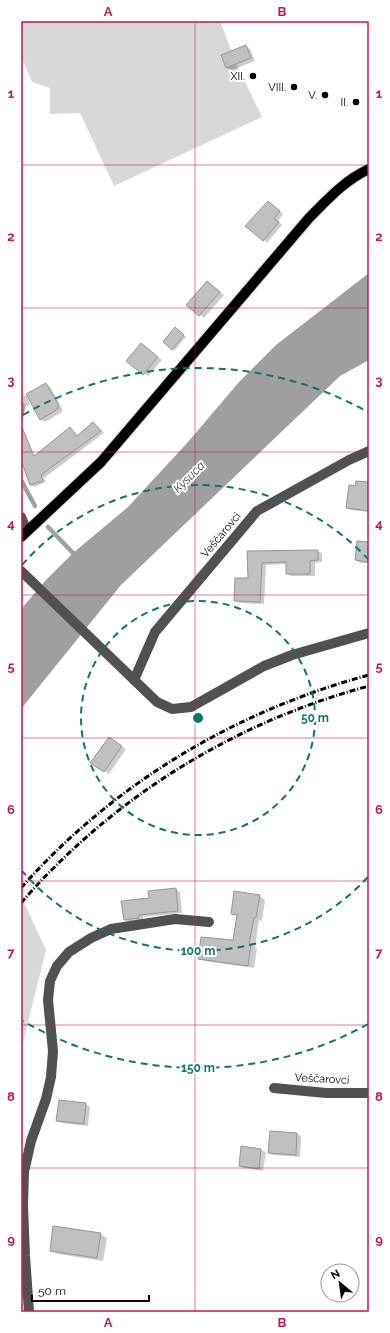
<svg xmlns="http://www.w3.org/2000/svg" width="390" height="1333" font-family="Raleway,sans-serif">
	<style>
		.green { fill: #d8d8d8 }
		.water { fill: #9f9f9f }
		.shadow { fill: #0003 }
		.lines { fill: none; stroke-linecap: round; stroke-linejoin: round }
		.stream { stroke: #9f9f9f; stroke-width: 4.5 }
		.building { fill: #c0c0c0; stroke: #959595 }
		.major-casing { stroke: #dbdbdb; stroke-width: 12 }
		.minor { stroke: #515151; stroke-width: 10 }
		.major { stroke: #000; stroke-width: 10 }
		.rail { stroke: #000; stroke-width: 3; stroke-dasharray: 6 2 1 2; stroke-linecap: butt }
		.grid { fill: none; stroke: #c2185b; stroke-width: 1; stroke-opacity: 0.55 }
		.ring { fill: none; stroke: #0f766e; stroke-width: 2; stroke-dasharray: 7 5 }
		.poi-dot { fill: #000; stroke: #fff; stroke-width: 1.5 }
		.labels { text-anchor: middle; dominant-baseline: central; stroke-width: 4; stroke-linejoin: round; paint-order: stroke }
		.poi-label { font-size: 11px; fill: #000; stroke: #fff; text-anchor: end }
		.street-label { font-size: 11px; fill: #000; stroke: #fff }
		.water-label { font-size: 12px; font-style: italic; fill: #404040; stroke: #fff }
		.centre { fill: #0f766e; stroke: #fff; stroke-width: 2 }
		.ring-label { font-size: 12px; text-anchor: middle; font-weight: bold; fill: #0f766e; stroke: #fff; stroke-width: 4; stroke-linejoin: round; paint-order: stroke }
		.neatline { fill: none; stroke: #c2185b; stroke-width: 1.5 }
		.grid-label { font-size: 13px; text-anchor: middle; font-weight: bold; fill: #c2185b }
	</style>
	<rect width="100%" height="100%" fill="#fff"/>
	<g class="green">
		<path d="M21,21H220L236,63L262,117L114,186L80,113L50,114V88L32,82L21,56Z"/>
		<path d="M21,896L46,950L21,1050Z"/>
	</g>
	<path class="water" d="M369,273V360L340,376L121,585L21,709V609L46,580L73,553L128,507L188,442L239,382L276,345Z"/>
	<g class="shadow">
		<path d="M246,46L250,49L255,61L232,70L227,68L222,56Z"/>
		<path d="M272,204L283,214L278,221L282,225L267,243L264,240Z"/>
		<path d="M208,282L224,295L204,318L188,305Z"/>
		<path d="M177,330L186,337L175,350L173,349Z"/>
		<path d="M145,347L162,360L148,376L144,374Z"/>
		<path d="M46,384L50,387L62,408V412L45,422L40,419Z"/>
		<path d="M24,395L27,397L30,405L21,408V396Z"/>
		<path d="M93,423L96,425L104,433L44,478L46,482L34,487L31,485L25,469L70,428L78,436Z"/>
		<path d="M368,460H369V512L350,510L347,508L356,487L367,483Z"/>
		<path d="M369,543V563H360L356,560Z"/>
		<path d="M317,551L322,553V562L315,563V576H291L287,574V564L266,565L264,604L240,603L235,600L249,579L248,552Z"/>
		<path d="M113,741L126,749L109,774L104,771Z"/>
		<path d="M175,889L180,892L182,913L143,917V920L130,922L125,920L150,898Z"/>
		<path d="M260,896L265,900L262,921L259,920L255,947L257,949L254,968L205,961L199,958L234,941L238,916L232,913Z"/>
		<path d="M86,1104L90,1107L88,1126L62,1123L57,1120Z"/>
		<path d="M297,1134L301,1136L300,1157L273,1155L269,1153Z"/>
		<path d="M242,1147L261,1150L266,1152L263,1171L244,1168L240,1166Z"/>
		<path d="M100,1234L107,1238L103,1261L58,1254L51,1251Z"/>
	</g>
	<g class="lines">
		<g class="stream">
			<path d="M21,403L23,407L21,417"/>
			<path d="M21,480L35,506"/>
			<path d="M48,527L73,553L78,556"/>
		</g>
	</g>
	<g class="building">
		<path d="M246,45L251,58L226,68L221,55Z"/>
		<path d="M268,201L280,211L274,219L279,222L263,241L245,226Z"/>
		<path d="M207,281L220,292L199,316L186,305Z"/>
		<path d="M175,327L184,335L172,350L163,342Z"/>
		<path d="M141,343L158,357L143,375L126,361Z"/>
		<path d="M46,383L58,404V409L40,420L26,394Z"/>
		<path d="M93,422L101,431L41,475L43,481L30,485L21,460V425L34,456L70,427L77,436Z"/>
		<path d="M356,481L369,482V511L346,508L349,485L355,486Z"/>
		<path d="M357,541L369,542V562L355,560Z"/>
		<path d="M318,550V560L310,561V574H286V562L262,563L260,602L234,601L235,578H248L247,551Z"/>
		<path d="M109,737L122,746L104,772L90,763Z"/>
		<path d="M176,888L178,911L139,915V918L124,920L121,901L149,898L148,891Z"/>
		<path d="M234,891L260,895L256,918H254L249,944H251L248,966L198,959L201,937L233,940L237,915L231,914Z"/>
		<path d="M59,1100L86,1103L84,1124L56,1121Z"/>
		<path d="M270,1131L297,1133L296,1155L268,1153Z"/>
		<path d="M241,1146L261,1149L259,1169L239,1166Z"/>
		<path d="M53,1226L101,1233L97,1258L50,1251Z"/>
	</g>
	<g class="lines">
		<g class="major-casing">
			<path id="major" d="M21,537L101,462L309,218C328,199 345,180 369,169"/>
		</g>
		<g class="minor">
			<path d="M21,517L27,531"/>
			<path d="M21,571L157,702L172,709L191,707L264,666L292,655L369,633"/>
			<path d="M134,680L155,632L257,511L349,460L369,451"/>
			<path d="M274,1088L326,1093H369"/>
			<path d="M29,1312L25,1256L23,1205L24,1172L31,1141L46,1099L51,1077L53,1051L48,1000L50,981L57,966L69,952L91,938L111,929L175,919L209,922"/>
		</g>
		<use href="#major" class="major"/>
		<g class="rail">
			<path d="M21,888C113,784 235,711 369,675"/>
			<path d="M21,903C112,798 234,722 369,686"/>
		</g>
	</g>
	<path class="grid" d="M195,21V1312M21,165H369M21,308H369M21,452H369M21,595H369M21,738H369M21,881H369M21,1025H369M21,1168H369"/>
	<g class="ring">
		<circle cx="198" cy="718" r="117"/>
		<path d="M368 877A233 233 0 0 1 22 871M22 565A233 233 0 0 1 368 559"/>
		<path d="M368 1024A350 350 0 0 1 23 1021M23 415A350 350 0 0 1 368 412"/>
	</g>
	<g class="poi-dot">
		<circle cx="253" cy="76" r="4"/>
		<circle cx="294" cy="87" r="4"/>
		<circle cx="325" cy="95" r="4"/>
		<circle cx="356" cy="102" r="4"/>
	</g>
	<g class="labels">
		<g class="poi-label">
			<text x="245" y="76">XII.</text>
			<text x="286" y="87">VIII.</text>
			<text x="317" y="95">V.</text>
			<text x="348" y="102">II.</text>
		</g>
		<g class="street-label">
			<text transform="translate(221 535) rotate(-50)">Veščarovci</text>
			<text transform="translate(322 1079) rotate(3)">Veščarovci</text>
		</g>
		<g class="water-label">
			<text transform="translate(189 477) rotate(-45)">Kysuca</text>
		</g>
	</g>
	<circle cx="198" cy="718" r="6" class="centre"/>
	<g class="ring-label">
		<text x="315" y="722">50 m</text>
		<text x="198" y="955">100 m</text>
		<text x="198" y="1072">150 m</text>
	</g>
	<rect width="390" height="1333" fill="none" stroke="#ffffff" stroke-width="44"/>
	<g transform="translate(340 1283) rotate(331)"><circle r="19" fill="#ffffff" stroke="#999999"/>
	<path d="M0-3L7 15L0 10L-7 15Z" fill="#000000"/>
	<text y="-6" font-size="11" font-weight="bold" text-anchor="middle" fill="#000000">N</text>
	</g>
	<path d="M32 1295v6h117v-6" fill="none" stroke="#000000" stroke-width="2"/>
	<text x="38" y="1295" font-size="12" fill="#000000" stroke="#ffffff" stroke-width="3" paint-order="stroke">50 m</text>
	<rect x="22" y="22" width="346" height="1289" class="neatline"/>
	<g class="grid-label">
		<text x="108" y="16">A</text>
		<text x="282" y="16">B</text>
		<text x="11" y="98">1</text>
		<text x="379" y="98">1</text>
		<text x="11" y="241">2</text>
		<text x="379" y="241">2</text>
		<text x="11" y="385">3</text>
		<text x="379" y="385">3</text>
		<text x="11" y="528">4</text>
		<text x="379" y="528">4</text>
		<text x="11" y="671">5</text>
		<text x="379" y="671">5</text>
		<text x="11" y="814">6</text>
		<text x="379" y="814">6</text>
		<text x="11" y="957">7</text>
		<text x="379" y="957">7</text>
		<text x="11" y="1101">8</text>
		<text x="379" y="1101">8</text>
		<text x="11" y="1244">9</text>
		<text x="379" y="1244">9</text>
		<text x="108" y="1327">A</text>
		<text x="282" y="1327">B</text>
	</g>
</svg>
